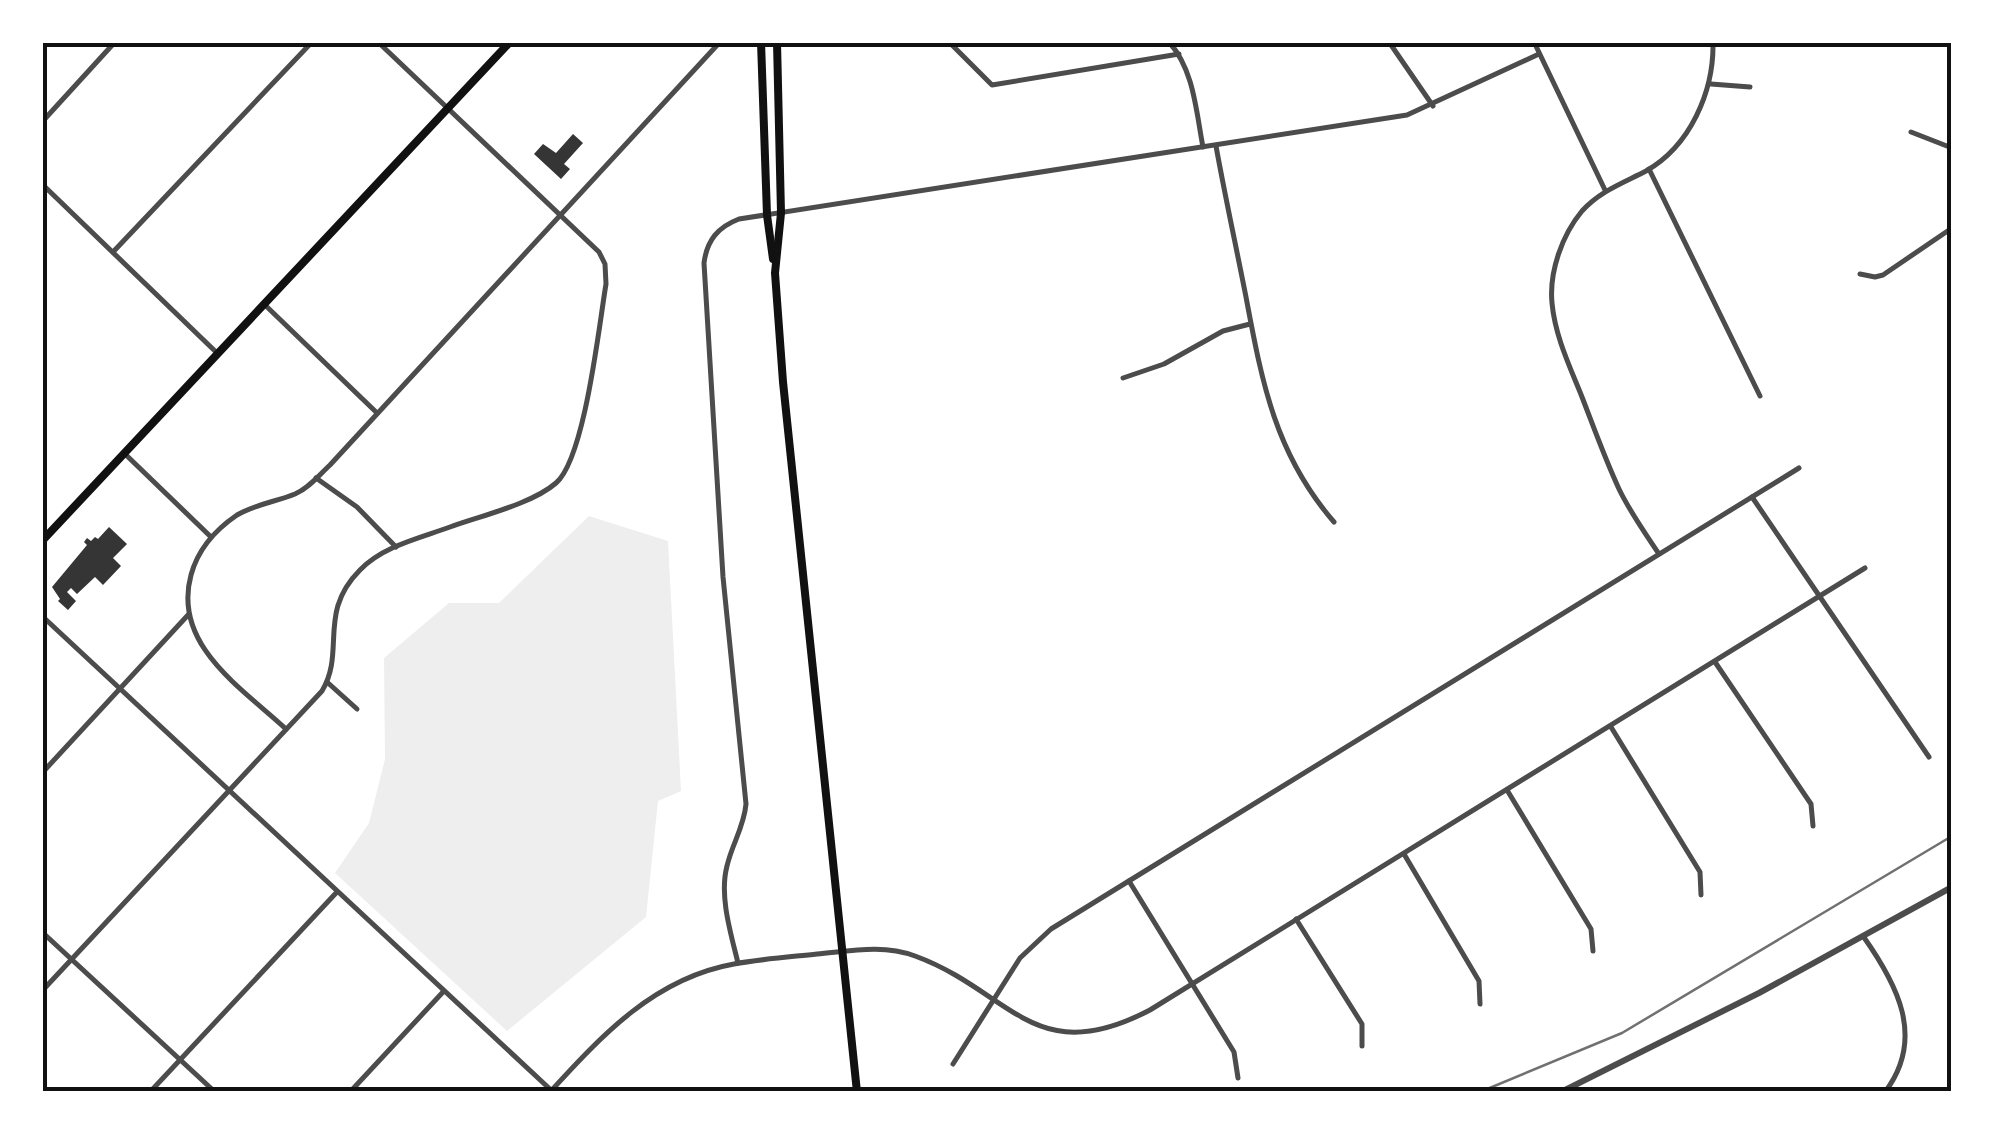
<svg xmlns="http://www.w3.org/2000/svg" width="1994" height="1134" font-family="Barlow,sans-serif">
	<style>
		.green { fill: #eee }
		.building { fill: #353535 }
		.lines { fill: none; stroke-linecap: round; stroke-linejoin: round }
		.minor { stroke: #4c4c4c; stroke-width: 5 }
		.tertiary { stroke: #4c4c4c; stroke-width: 6 }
		.secondary { stroke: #111; stroke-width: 8 }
		.primary { stroke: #111; stroke-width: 8 }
		.rail { stroke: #707070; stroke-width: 2.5 }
		.neatline { fill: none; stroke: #111; stroke-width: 4 }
	</style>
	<rect width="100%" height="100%" fill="#fff"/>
	<path class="green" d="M589,516L668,541L681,791L658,801L646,917L507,1031L335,873L369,823L385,759L384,658L449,603H499Z"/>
	<g class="building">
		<path d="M573,134L583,143L564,164L570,169L561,179L534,154L543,144L556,153Z"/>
		<path d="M109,527L127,544L113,558L121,566L103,585L95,577L77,594L71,588L67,592L76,601L68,610L58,601L60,599L52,587L87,545L84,542L87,538L91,541L95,537L98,539Z"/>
	</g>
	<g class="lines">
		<g class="minor">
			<path d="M949,42L992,85L1179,54"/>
			<path d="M1169,42C1194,70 1196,111 1203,147"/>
			<path d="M1389,42L1433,106"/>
			<path d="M1534,42L1605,190"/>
			<path d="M1711,84L1750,87"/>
			<path d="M42,122L115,42"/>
			<path d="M1911,132L1952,148"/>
			<path d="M1216,146C1225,196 1236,246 1246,297C1262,382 1275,454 1334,522"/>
			<path d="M1649,169L1760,396"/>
			<path d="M42,184L217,353"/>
			<path d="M113,252L312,42"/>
			<path d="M1860,274L1875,277L1883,275L1952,228"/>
			<path d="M265,305L376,412"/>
			<path d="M1123,378L1164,364L1223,331L1250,324"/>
			<path d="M124,453L211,537"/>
			<path d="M316,478L357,507L396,547"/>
			<path d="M1752,497L1929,757"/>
			<path d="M1659,554C1645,533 1630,512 1619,489C1605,459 1594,428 1582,397C1570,367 1555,336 1552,303C1549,272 1562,235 1582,211C1600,191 1623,183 1646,171C1690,146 1714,92 1713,42"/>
			<path d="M42,616L552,1091"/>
			<path d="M1715,662L1811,804L1813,826"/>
			<path d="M327,682L357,709"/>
			<path d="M1611,727L1700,872L1701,895"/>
			<path d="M286,729C242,688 172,645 191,575C198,549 215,530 237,515C256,504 275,502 295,494C309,488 319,475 330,465L720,42"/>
			<path d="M42,773L188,615"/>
			<path d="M1507,790L1591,929L1593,951"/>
			<path d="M1404,854L1479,981L1480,1004"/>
			<path d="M1129,881L1234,1052L1238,1078"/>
			<path d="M1296,919L1362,1024V1046"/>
			<path d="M42,932L215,1092"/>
			<path d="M1863,936C1897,984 1926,1038 1885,1092"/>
			<path d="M738,963C731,934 719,896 727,866C732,844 744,827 746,804L723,577L704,263C707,240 718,227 739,219L1407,115L1539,54"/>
			<path d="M42,991L322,691C346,651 317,613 360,570C383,546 420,538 450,527C480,516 532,504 556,483C585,458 599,325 606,284L605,264L599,252L378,42"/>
			<path d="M953,1064L1020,958L1051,929L1799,468"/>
			<path d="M150,1092L336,893"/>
			<path d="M350,1092L443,992"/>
			<path d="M550,1092C602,1035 655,978 734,964C761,959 789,957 817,954C850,951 883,944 915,956C1011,991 1034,1071 1150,1010L1865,568"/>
		</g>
		<path class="tertiary" d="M1561,1092L1759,993L1952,887"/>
		<g class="secondary">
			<path d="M761,42L767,215L773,259"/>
			<path d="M777,42L781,213L775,273L783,382L857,1092"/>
		</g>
		<path class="primary" d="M42,541L510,42"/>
		<path class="rail" d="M1480,1092L1622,1033L1952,836"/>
	</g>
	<rect width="1994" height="1134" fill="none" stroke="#ffffff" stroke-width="90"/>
	<rect x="45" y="45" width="1904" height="1044" class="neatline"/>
</svg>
